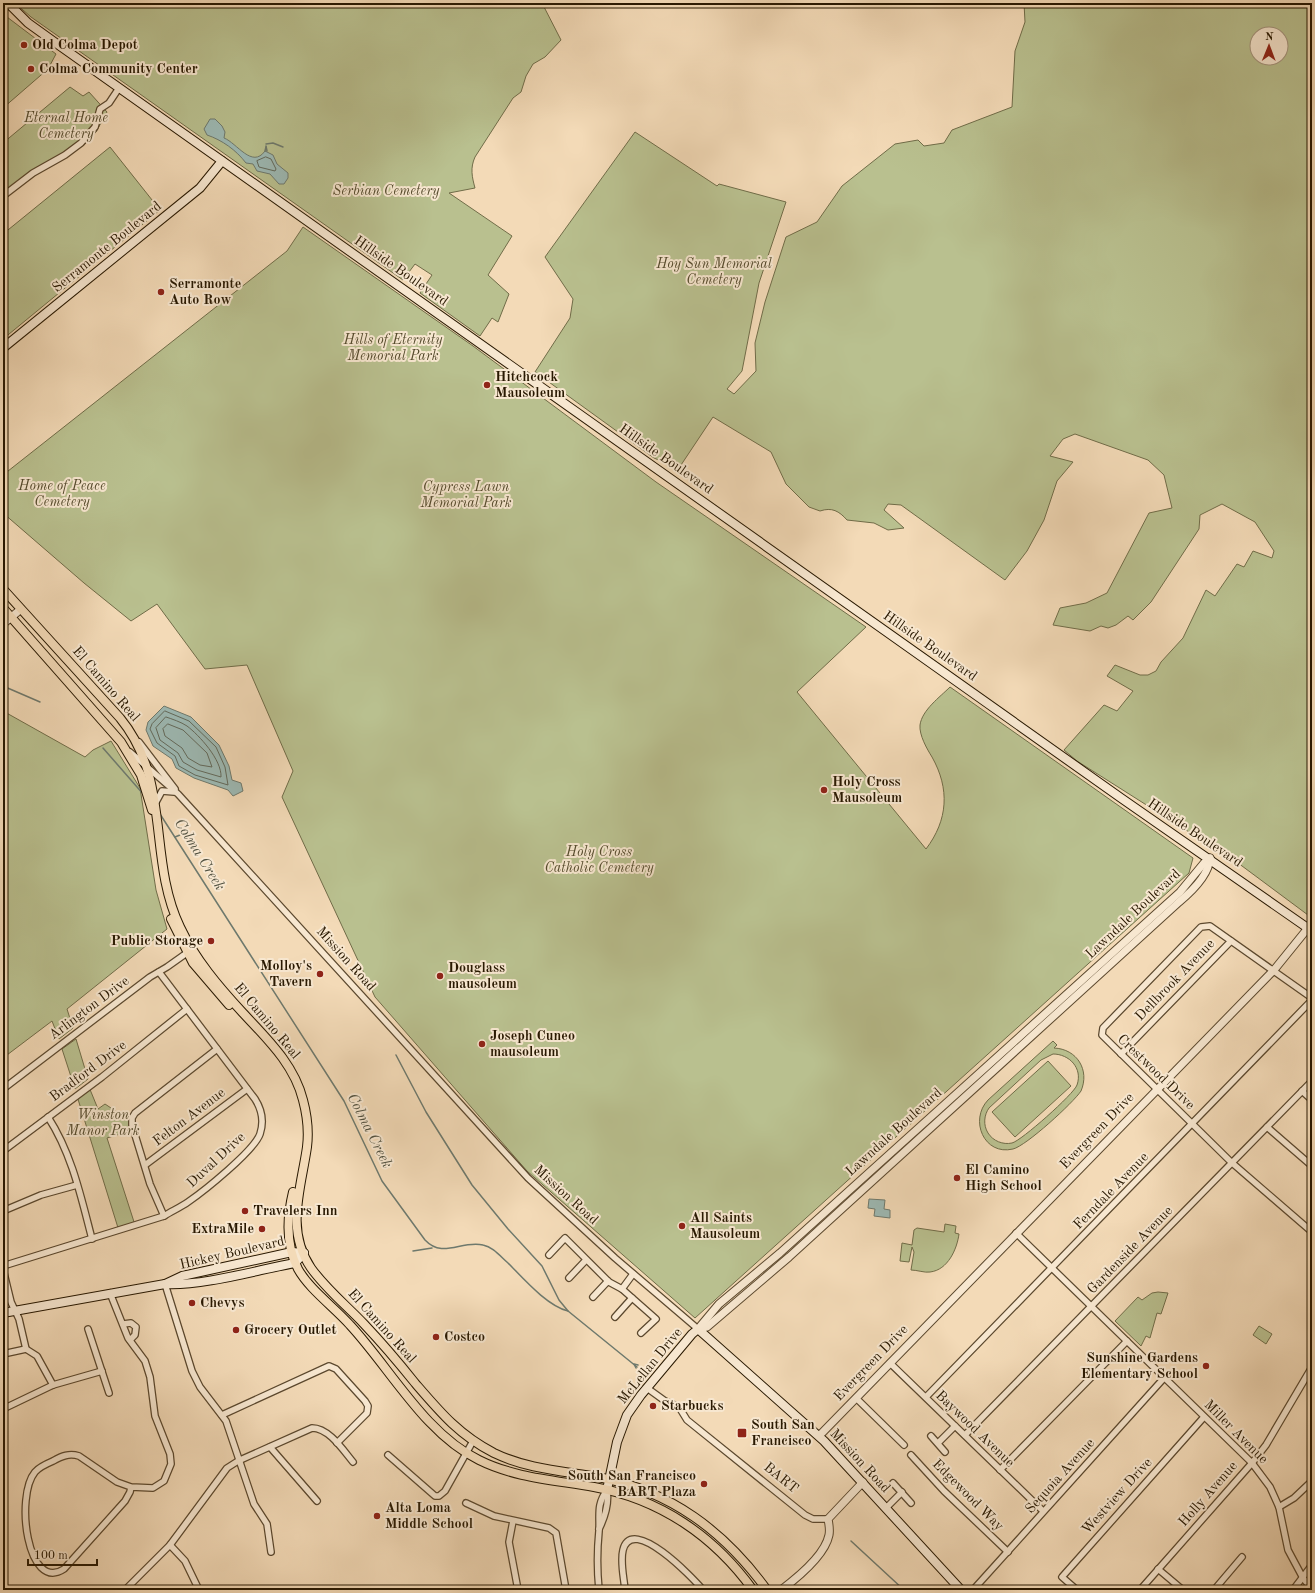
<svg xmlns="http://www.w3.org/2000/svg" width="1315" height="1593" font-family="'Old Standard TT',serif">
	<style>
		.green { fill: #b9c08f; stroke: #706c48; fill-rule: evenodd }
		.water { fill: #9dbab5; stroke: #6e796d }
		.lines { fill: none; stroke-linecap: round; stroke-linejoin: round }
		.shore { stroke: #62695b; stroke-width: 1 }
		.stream { stroke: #6e796d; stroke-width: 1.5 }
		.minor-casing { stroke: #5b482e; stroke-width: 8 }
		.tertiary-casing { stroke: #5b482e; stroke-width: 9 }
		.secondary-casing { stroke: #281801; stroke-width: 10 }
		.primary-casing { stroke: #281801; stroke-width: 10 }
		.minor { stroke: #f7e7d0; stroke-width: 5.5 }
		.tertiary { stroke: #f7e7d0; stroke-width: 7 }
		.secondary { stroke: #f7e7d0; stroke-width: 8 }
		.primary { stroke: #f3dab7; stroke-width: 8 }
		.poi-dot { fill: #8f2418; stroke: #f7e7d0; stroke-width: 1.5 }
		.labels { text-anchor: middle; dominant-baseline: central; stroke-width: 4; stroke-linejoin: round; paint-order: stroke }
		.poi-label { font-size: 14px; font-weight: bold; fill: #281801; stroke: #f7e7d0; text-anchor: start }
		.park-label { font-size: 14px; font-style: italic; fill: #544a2c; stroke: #f7e7d0 }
		.street-label { font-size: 14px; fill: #281801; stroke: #f7e7d0 }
		.water-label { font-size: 15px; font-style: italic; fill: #515140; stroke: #f7e7d0 }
	</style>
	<rect width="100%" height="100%" fill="#f3dab7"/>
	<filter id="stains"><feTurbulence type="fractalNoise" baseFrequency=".005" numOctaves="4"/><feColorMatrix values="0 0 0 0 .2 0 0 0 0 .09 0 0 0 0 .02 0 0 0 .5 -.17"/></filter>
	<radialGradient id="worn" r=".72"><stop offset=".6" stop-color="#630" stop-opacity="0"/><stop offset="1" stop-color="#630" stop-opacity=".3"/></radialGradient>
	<g class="green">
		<path d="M15,3H542L561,40L545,57L533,64L526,76L521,92L513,98L475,157C470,168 472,177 475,188L449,193L512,236L488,275L509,294L498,322L492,318L480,336L420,293L432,275L415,264L403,280L31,17Z"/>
		<path d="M1024,3H1312V918L1238,863L1077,761L1064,750L1104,705L1117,711L1133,691L1107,676L1115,665L1140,675H1148L1156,671L1161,662L1183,638L1206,590L1215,596L1237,564L1244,567L1253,551L1272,558L1274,551L1255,522L1222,504L1200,515L1199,529L1151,602L1133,620L1128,616L1116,625L1108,628L1101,626L1090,631L1053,625L1060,608L1086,603L1107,593L1149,513L1172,508L1164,475L1148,460L1075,434L1063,439L1050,456L1073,462L1057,481L1044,520L1027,551L1005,580L901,505L888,504L884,510L904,528L888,530L874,523L847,520C839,511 832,507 820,511L809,507L786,484L771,452L713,417L681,465L673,460L668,464L654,458L535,372L570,318L573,299L545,257L635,132L717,186L719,184L786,202L759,283L742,371L727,389L734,394L756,371L755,343L765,302L786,237L817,222L842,186L895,144L918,140L924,146L944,143L952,130L1012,107L1015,51L1025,22ZM1257,34H1281V58H1257Z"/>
		<path d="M7,17L56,54L48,69L3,108V18Z"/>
		<path d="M70,87L83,96L89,92L107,112L96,132L84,145L42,170L3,199V143Z"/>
		<path d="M110,147L160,210L3,339V234Z"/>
		<path d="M303,227L473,346L656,482L866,627L797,692L926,849C948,820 950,789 932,757C927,749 919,735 920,725C922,710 940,697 950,687L1193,858L1189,873L695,1318L527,1171L375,997L282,797L293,771L247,665L205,669L157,604L131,621L84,583L3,513V475L287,251Z"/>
		<path d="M3,711L85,757L93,750L111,741L140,788L156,890L167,929L67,1009L73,1028L59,1039L52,1021L3,1058Z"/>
		<path d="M76,1039L88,1079L75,1089L62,1049Z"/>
		<path d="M1053,1041L1057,1045L1054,1048C1077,1049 1090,1070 1081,1091C1073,1103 1026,1146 1013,1149C984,1156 969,1120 988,1100ZM1053,1054C1069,1054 1083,1068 1077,1085C1074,1094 1021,1141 1012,1143C1003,1145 993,1141 988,1133C983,1125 984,1115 989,1108L1041,1060Z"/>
		<path d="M1048,1061L1071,1086L1015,1137L992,1112Z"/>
		<path d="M89,1087L98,1109L105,1104L132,1122L133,1130L107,1138L135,1225L119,1231L77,1096Z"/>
		<path d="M945,1224L956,1226L955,1233L959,1234C957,1249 948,1270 930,1272C925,1273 917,1270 911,1270L914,1252L912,1247L909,1262L900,1261L902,1243L912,1245L914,1230L917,1228L944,1232Z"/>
		<path d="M1158,1292L1168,1293L1161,1314L1157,1313L1150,1338L1146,1336L1141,1346L1115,1321L1138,1297L1142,1300L1152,1293Z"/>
		<path d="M1259,1326L1272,1334L1266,1344L1253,1335Z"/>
	</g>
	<g class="water">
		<path d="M210,119H215L222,126L225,132L224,138C237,143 252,169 265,151L273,155L277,164L288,173V178L284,184H279L270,174L257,171L253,164L246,163C236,150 222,140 207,135L204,129Z"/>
		<path d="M164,706L191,717L219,745L229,766L232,780L241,783L243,791L233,796L228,790L194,778L176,768L172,759L153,746L146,730L148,722Z"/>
		<path d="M869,1199L885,1200L884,1209L890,1210V1218L874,1216L875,1209L868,1208Z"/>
	</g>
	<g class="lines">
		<g class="shore">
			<path d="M266,157L271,159L276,169L275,171L259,167L257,161Z"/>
			<path d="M165,711L189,721L216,747L225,767L228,785L195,775L179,766L175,756L157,743L150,729L152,724Z"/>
			<path d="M166,717C172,719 181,722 187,726C199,735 222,760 221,777L197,770L183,762L178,753L160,740L156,728Z"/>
			<path d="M168,724L183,730L207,753L212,767L200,765L188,758L182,748L165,736L163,729Z"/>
		</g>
		<g class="stream">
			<path d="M266,144L273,143L283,147"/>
			<path d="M266,146L267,151"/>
			<path d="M265,151L266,147"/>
			<path d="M3,686L40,702"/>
			<path d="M103,748L144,795"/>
			<path d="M160,814L344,1101L382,1181L425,1240C443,1259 461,1240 483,1245C493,1247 500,1256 508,1263C523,1278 547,1306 568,1311L637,1367"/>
			<path d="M175,837L180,835"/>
			<path d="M396,1055L426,1112L472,1185L508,1229L542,1266L559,1300L568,1311"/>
			<path d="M413,1251L432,1248"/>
			<path d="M636,1368L634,1364L638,1365"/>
			<path d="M851,1541L904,1590"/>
		</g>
		<g class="minor-casing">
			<g id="minor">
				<path d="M3,10L9,5"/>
				<path d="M3,196L33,173L65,155L81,143L95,127L100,109L109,103L119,88"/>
				<path d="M139,742L175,789"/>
				<path d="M130,752L178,794L528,1178L615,1258L698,1329"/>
				<path d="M156,802L162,791L174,792"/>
				<path d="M1312,998L1210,926L1201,927L1103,1028L1102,1035L1231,1162L1312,1232"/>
				<path d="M1121,1054L1231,941"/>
				<path d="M3,1089L150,977L167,967L191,950"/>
				<path d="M1302,1091L1312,1100"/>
				<path d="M48,1117C72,1154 81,1197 92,1239"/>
				<path d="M1267,1127L1312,1166"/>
				<path d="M3,1151L102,1077L187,1009"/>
				<path d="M145,1165L247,1089"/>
				<path d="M3,1211L41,1195L77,1185"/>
				<path d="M164,1216L150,1184L132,1125V1118L135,1113L217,1049"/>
				<path d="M1016,1233L1252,1463L1270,1487L1279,1507L1288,1550L1303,1578L1312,1589"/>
				<path d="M549,1255L565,1238L609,1282L622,1289L656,1319L641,1333"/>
				<path d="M3,1266L164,1216C172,1211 181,1207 188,1202C204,1191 254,1151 260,1134C264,1122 262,1110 255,1099L159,972"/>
				<path d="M3,1269L11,1302L19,1319L26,1349L37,1356L53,1385"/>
				<path d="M569,1278L586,1260"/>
				<path d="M165,1284L192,1371L200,1387L226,1421L254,1504L267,1524L271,1552"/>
				<path d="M622,1289L633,1274"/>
				<path d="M110,1293L128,1338L145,1361L150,1377L155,1416L170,1454L171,1464L164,1481L153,1488L131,1487L117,1482L79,1456C69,1453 62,1456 53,1461C46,1464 39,1467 35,1472C15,1496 27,1593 64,1569L125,1501L130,1492L131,1487"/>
				<path d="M593,1297L608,1281"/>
				<path d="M615,1317L632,1298"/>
				<path d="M123,1324L131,1323L136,1327L135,1335L130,1340"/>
				<path d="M88,1329L109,1393"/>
				<path d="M3,1354L26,1349"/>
				<path d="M890,1363L1043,1511"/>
				<path d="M647,1388L665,1401L679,1407L687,1420L805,1515L813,1519H828"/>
				<path d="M926,1397L1312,1000"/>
				<path d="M856,1398L904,1445"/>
				<path d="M3,1409L53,1385L102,1371"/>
				<path d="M222,1415L329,1366L336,1369L365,1401L368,1406L367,1413L337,1443"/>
				<path d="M965,1435L1312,1081"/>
				<path d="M931,1436L945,1452"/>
				<path d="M938,1443L955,1426"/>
				<path d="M270,1447L317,1501"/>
				<path d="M388,1455L435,1496H439L445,1491L473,1441"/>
				<path d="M911,1455L944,1491L1008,1552"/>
				<path d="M1000,1470L1127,1341"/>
				<path d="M893,1483L911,1503"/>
				<path d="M466,1503L494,1516L549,1528L556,1533L566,1590"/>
				<path d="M1279,1507L1294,1498L1312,1481"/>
				<path d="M886,1508L902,1492"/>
				<path d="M513,1521L509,1542L518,1590"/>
				<path d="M599,1529C605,1517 609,1503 607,1490"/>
				<path d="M170,1545L185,1561L199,1590"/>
				<path d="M1158,1569L1183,1590"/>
				<path d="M125,1590L170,1545L227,1468L238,1461L312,1428C329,1428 343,1450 353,1462"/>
				<path d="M599,1590C597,1570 597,1551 599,1531C600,1515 596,1505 607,1490"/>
				<path d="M625,1590C624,1578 620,1562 623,1550C632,1514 693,1578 703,1590"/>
				<path d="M973,1590L1164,1378"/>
				<path d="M1077,1590L1062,1577L1204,1417"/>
				<path d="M1140,1590L1252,1463L1266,1445L1312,1367"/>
				<path d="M1214,1590L1242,1557"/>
				<path d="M1293,1590L1312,1565"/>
			</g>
		</g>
		<g class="tertiary-casing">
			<g id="tertiary">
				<path d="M3,624L21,609"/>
				<path d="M698,1329L707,1327L789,1257L1179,902C1191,892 1209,875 1210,858"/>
				<path d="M698,1329L719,1304L780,1253L1180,892L1204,863L1210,858"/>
				<path d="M819,1436L1274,970L1308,928"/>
				<path d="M781,1590C797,1578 825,1555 829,1535C830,1530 829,1524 828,1519L863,1482"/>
			</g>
		</g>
		<g class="secondary-casing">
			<g id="secondary">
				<path d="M8,3L28,23L53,41L1121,798L1312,931"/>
				<path d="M3,348L200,188L222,161"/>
				<path d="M165,1284L182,1276L292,1252L304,1253"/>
				<path d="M3,1313L165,1284C203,1286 257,1270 295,1263L304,1253"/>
				<path d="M607,1490L617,1442L627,1415L641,1395L692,1334L698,1329L824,1441L961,1590"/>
			</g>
		</g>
		<g class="primary-casing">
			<g id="primary">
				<path d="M3,589L120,718C172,781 147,858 180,927C195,959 219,987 243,1013C267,1039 294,1064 303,1100C307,1115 309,1131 307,1147C301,1189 285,1230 311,1268C326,1289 347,1306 364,1324C382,1343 399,1363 415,1383C440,1412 459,1435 494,1453C527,1469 563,1471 598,1477C671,1491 724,1531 767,1590"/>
				<path d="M3,608L121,742L141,775L152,810"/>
				<path d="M171,919L193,963L229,1005"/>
				<path d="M293,1192C287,1217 286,1246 298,1269C309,1289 334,1307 350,1325C390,1368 425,1434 479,1460C515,1478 555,1480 594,1487C660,1499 714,1536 753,1590"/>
			</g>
		</g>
		<use href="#minor" class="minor"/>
		<use href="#tertiary" class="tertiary"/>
		<use href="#secondary" class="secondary"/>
		<use href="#primary" class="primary"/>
	</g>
	<g class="poi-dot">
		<circle cx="24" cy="45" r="4"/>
		<circle cx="31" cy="69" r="4"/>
		<circle cx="161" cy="292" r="4"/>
		<circle cx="487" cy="385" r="4"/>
		<circle cx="824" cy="790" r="4"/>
		<circle cx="211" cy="941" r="4"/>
		<circle cx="320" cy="974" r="4"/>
		<circle cx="440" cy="976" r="4"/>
		<circle cx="482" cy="1044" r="4"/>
		<circle cx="957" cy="1178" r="4"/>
		<circle cx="245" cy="1211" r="4"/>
		<circle cx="682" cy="1226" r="4"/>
		<circle cx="262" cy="1229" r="4"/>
		<circle cx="192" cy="1303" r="4"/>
		<circle cx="236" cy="1330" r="4"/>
		<circle cx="436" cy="1337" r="4"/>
		<circle cx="1206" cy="1366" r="4"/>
		<circle cx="653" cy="1406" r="4"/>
		<rect x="737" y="1428" width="10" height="10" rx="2"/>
		<circle cx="704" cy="1484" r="4"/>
		<circle cx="377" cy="1516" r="4"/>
	</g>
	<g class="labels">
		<g class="poi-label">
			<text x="32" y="45">Old Colma Depot</text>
			<text x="39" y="69">Colma Community Center</text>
			<text x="169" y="284">Serramonte<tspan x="169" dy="16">Auto Row</tspan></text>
			<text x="495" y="377">Hitchcock<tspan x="495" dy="16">Mausoleum</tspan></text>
			<text x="832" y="782">Holy Cross<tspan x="832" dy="16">Mausoleum</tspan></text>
			<text x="203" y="941" text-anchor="end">Public Storage</text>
			<text x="312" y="966" text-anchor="end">Molloy's<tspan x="312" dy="16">Tavern</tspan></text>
			<text x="448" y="968">Douglass<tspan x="448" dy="16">mausoleum</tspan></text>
			<text x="490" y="1036">Joseph Cuneo<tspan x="490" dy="16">mausoleum</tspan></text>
			<text x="965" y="1170">El Camino<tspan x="965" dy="16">High School</tspan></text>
			<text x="253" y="1211">Travelers Inn</text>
			<text x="690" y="1218">All Saints<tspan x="690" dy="16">Mausoleum</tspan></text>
			<text x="254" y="1229" text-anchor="end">ExtraMile</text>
			<text x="200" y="1303">Chevys</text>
			<text x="244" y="1330">Grocery Outlet</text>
			<text x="444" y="1337">Costco</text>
			<text x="1198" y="1358" text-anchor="end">Sunshine Gardens<tspan x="1198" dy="16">Elementary School</tspan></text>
			<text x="661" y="1406">Starbucks</text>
			<text x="751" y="1425">South San<tspan x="751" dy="16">Francisco</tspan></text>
			<text x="696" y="1476" text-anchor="end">South San Francisco<tspan x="696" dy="16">BART Plaza</tspan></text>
			<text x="385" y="1508">Alta Loma<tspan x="385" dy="16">Middle School</tspan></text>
		</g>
		<g class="park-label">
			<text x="66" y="118">Eternal Home<tspan x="66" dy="16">Cemetery</tspan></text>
			<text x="386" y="191">Serbian Cemetery</text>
			<text x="714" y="264">Hoy Sun Memorial<tspan x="714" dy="16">Cemetery</tspan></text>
			<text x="393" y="340">Hills of Eternity<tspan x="393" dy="16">Memorial Park</tspan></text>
			<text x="62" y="486">Home of Peace<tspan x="62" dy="16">Cemetery</tspan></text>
			<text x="466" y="487">Cypress Lawn<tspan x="466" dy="16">Memorial Park</tspan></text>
			<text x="599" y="852">Holy Cross<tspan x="599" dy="16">Catholic Cemetery</tspan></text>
			<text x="103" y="1115">Winston<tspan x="103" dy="16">Manor Park</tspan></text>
		</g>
		<g class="street-label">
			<text transform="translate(107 247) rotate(-39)">Serramonte Boulevard</text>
			<text transform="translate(401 271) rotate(35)">Hillside Boulevard</text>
			<text transform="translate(666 459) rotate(35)">Hillside Boulevard</text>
			<text transform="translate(930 646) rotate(35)">Hillside Boulevard</text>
			<text transform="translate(106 684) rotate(49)">El Camino Real</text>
			<text transform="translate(1195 833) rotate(34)">Hillside Boulevard</text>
			<text transform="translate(1133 914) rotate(-43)">Lawndale Boulevard</text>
			<text transform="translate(346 959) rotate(48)">Mission Road</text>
			<text transform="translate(1175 980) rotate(-46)">Dellbrook Avenue</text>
			<text transform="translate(89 1008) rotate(-37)">Arlington Drive</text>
			<text transform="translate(267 1021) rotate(50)">El Camino Real</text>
			<text transform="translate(88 1071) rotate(-37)">Bradford Drive</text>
			<text transform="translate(1156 1072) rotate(44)">Crestwood Drive</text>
			<text transform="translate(189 1117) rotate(-37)">Felton Avenue</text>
			<text transform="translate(1097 1131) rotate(-46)">Evergreen Drive</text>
			<text transform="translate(894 1132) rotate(-42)">Lawndale Boulevard</text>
			<text transform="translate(216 1160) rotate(-43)">Duval Drive</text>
			<text transform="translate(1111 1191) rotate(-46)">Ferndale Avenue</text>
			<text transform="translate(566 1195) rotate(42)">Mission Road</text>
			<text transform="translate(1130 1250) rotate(-46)">Gardenside Avenue</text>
			<text transform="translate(232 1253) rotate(-13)">Hickey Boulevard</text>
			<text transform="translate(382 1326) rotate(48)">El Camino Real</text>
			<text transform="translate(871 1363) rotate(-46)">Evergreen Drive</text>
			<text transform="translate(650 1366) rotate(-51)">McLellan Drive</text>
			<text transform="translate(975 1429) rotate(44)">Baywood Avenue</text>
			<text transform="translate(1236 1432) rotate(45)">Miller Avenue</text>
			<text transform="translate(860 1461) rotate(47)">Mission Road</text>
			<text transform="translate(1060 1476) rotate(-48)">Sequoia Avenue</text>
			<text transform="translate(781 1478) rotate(39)">BART</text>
			<text transform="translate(1208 1494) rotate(-49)">Holly Avenue</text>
			<text transform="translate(968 1495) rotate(45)">Edgewood Way</text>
			<text transform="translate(1117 1496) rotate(-48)">Westview Drive</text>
		</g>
		<g class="water-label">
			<text transform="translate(199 855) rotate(58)">Colma Creek</text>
			<text transform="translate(369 1131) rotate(63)">Colma Creek</text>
		</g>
	</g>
	<rect width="1315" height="1593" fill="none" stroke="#f3dab7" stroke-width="16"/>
	<rect x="4" y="4" width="1307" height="1585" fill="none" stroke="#281801" stroke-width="2"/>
	<rect x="8" y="8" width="1299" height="1577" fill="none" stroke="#281801"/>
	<g transform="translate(1269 46) rotate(1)"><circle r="19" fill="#f7e7d0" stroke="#a4947d"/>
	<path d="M0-3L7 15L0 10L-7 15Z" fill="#8f2418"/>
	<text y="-6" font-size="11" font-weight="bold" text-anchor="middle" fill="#281801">N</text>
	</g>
	<path d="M28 1559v6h69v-6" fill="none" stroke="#281801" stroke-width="2"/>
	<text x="34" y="1559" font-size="12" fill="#281801" stroke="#f7e7d0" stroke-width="3" paint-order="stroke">100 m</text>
	<rect width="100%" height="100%" filter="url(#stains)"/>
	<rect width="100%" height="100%" fill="url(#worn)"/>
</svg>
